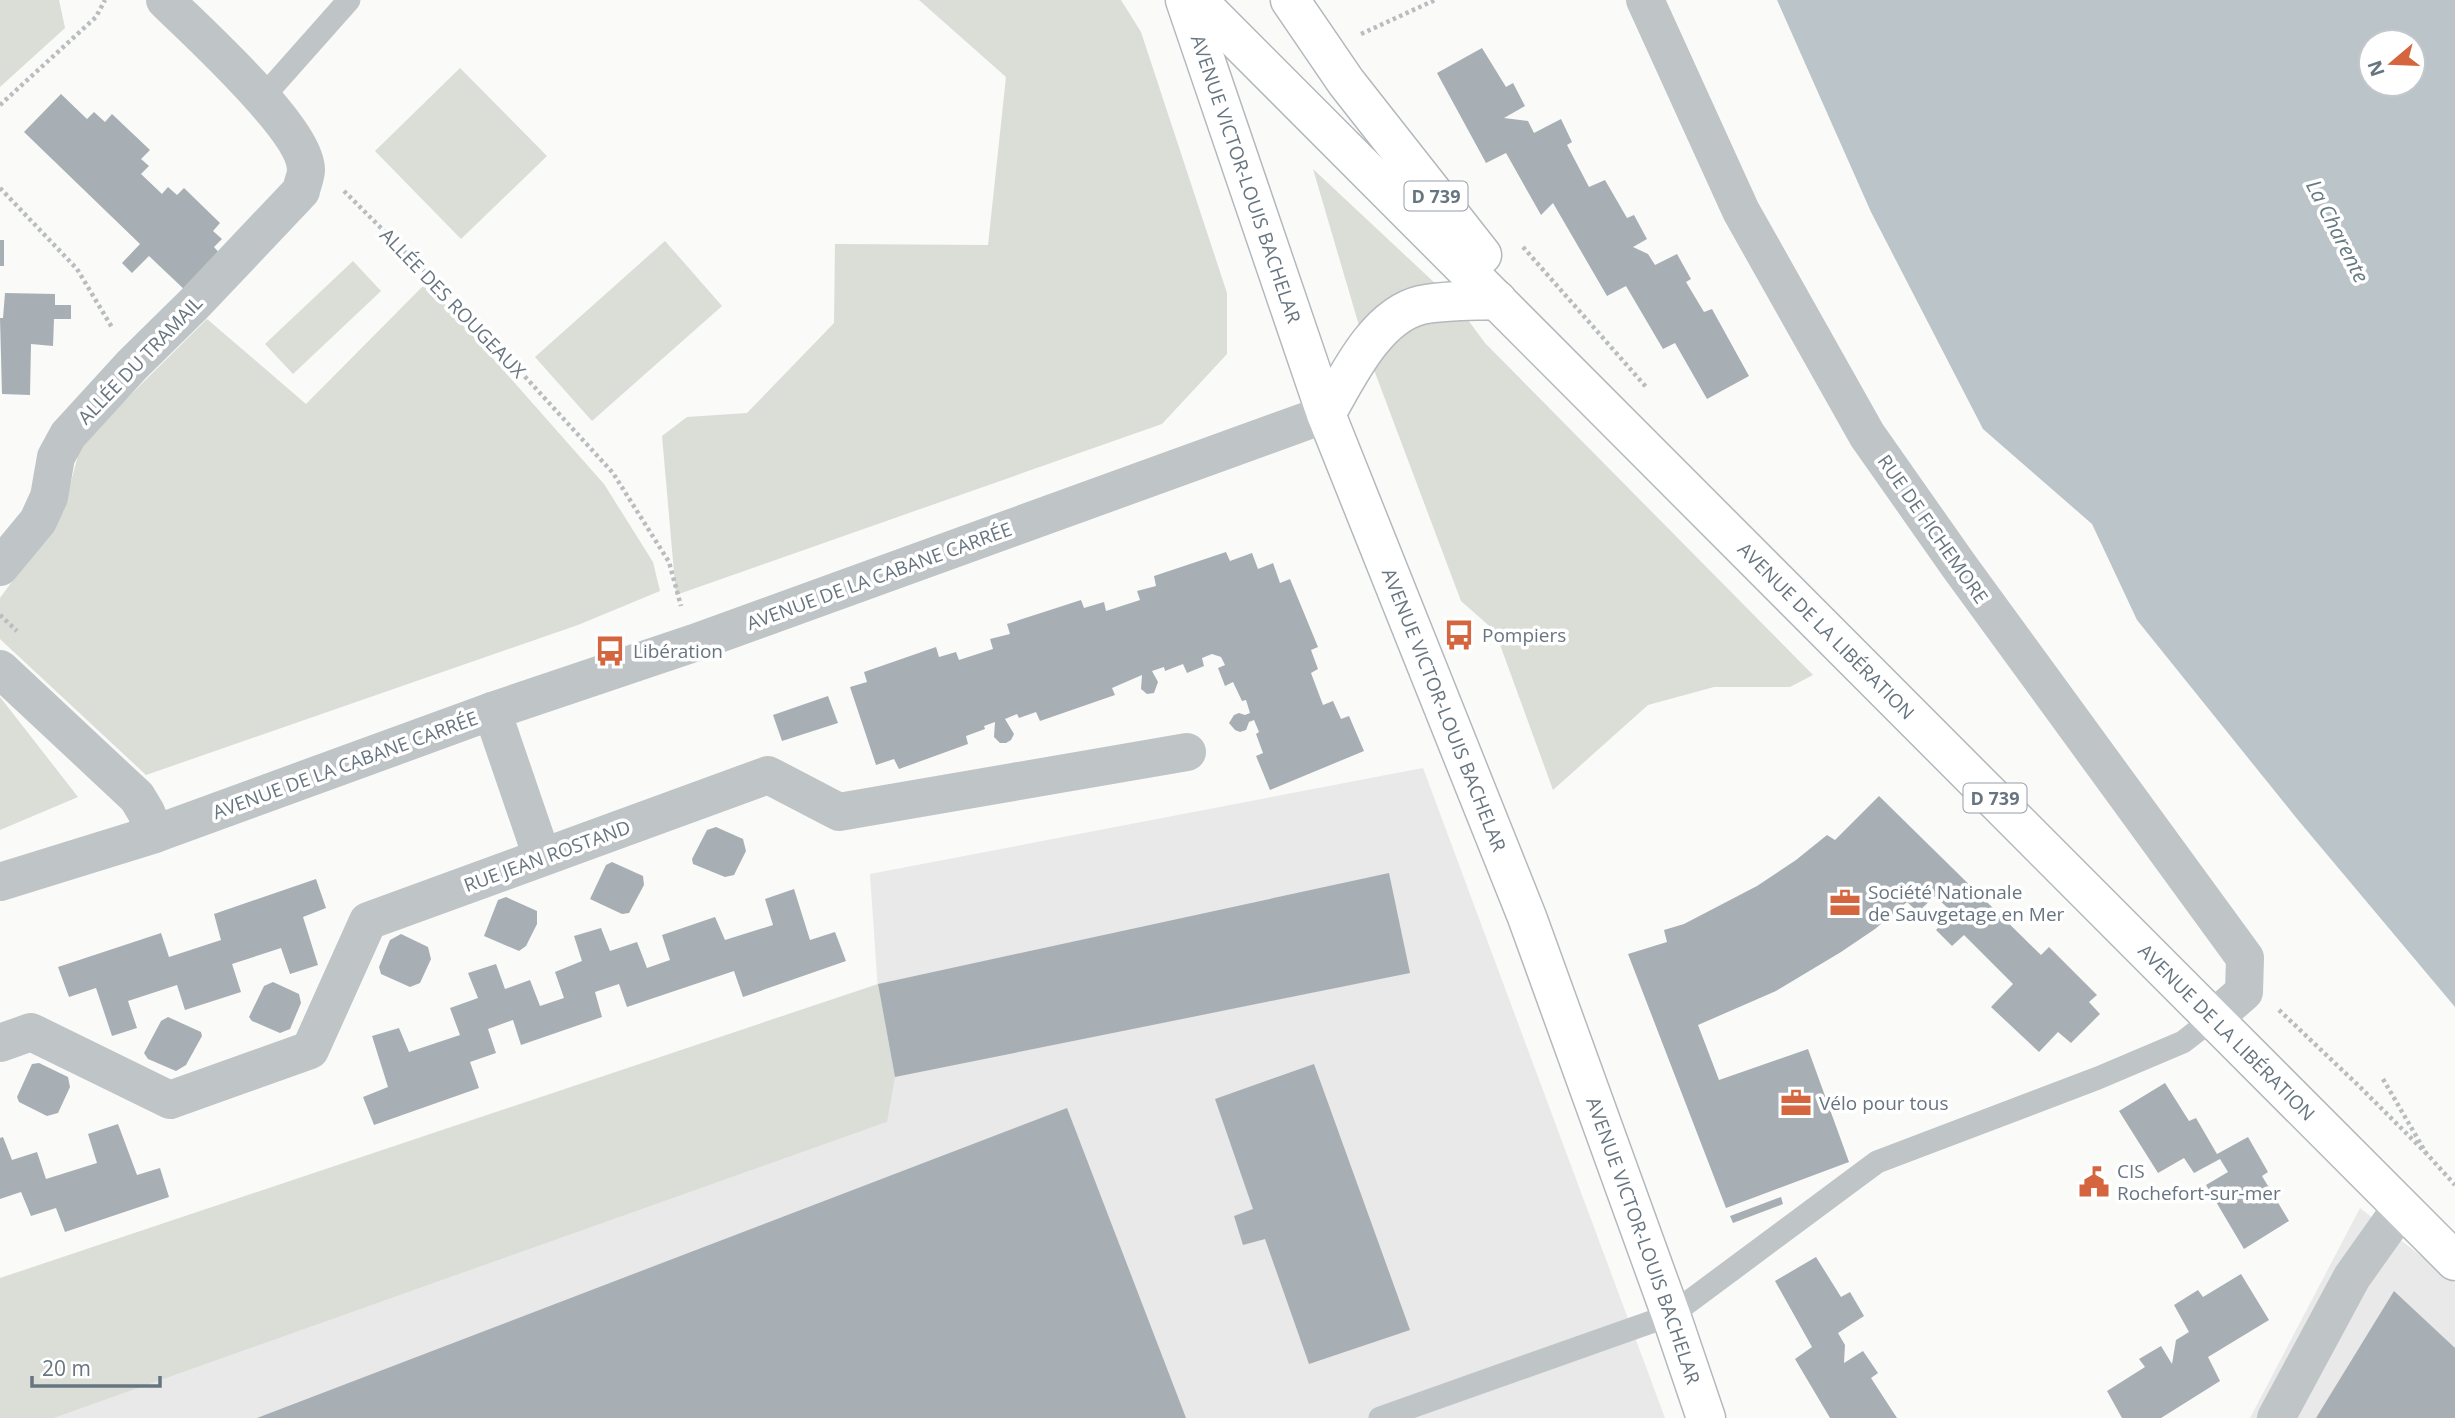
<svg xmlns="http://www.w3.org/2000/svg" width="2455" height="1418" font-family="'Open Sans',sans-serif">
	<style>
		.built { fill: #e8e9e8 }
		.green { fill: #daded7 }
		.water { fill: #bbc4c8; fill-rule: evenodd }
		.building { fill: #a7afb4 }
		.lines { fill: none; stroke-linecap: round; stroke-linejoin: round }
		.secondary-casing { stroke: #b4b9be; stroke-width: 41 }
		.primary-casing { stroke: #b3b8bc; stroke-width: 41 }
		.path { stroke: #babdc0; stroke-width: 4.5; stroke-dasharray: 3.5 3.5; stroke-linecap: butt }
		.lane { stroke: #bfc4c7; stroke-width: 23 }
		.street { stroke: #bfc4c7; stroke-width: 38 }
		.secondary { stroke: #fff; stroke-width: 38 }
		.primary { stroke: #fff; stroke-width: 38 }
		.labels { text-anchor: middle; dominant-baseline: central; stroke-width: 7; stroke-linejoin: round; paint-order: stroke }
		.shield { fill: #fff; stroke: #959ea6; stroke-width: 2 }
		.shield-label { font-size: 18px; font-weight: bold; fill: #677580 }
		.street-label { font-size: 19px; fill: #677580; stroke: #fff }
		.poi-label { font-size: 19px; fill: #677580; stroke: #fff; text-anchor: start }
		.water-label { font-size: 21px; font-style: italic; fill: #677981; stroke: #fff }
	</style>
	<rect width="100%" height="100%" fill="#fafaf8"/>
	<g class="built">
		<path d="M1423,768L1665,1418H54L887,1122L870,874Z"/>
		<path d="M2360,1208L2455,1283V1418H2250Z"/>
	</g>
	<g class="green">
		<path d="M0,0H59L65,28L0,87Z"/>
		<path d="M919,0H1121L1141,32L1227,293V354L1162,424L676,595L662,436L687,417L747,413L834,323L835,244L988,245L1006,77Z"/>
		<path d="M460,68L547,156L461,239L375,151Z"/>
		<path d="M1313,169L1454,301L1485,343L1813,675L1790,687H1714L1648,705L1553,790L1495,631L1461,601L1365,346Z"/>
		<path d="M665,241L722,306L592,421L535,357Z"/>
		<path d="M353,261L381,291L293,374L265,344Z"/>
		<path d="M426,283L604,484L653,562L660,591L578,625L146,775L0,639V598L63,512L81,444L207,319L306,404Z"/>
		<path d="M0,697L78,797L0,830Z"/>
		<path d="M878,984L895,1077L887,1122L54,1418H0V1278Z"/>
	</g>
	<path class="water" d="M1777,0H2455V1007L2298,820L2137,620L2092,524L1983,429L1871,212ZM2371,42H2413V84H2371Z"/>
	<g class="building">
		<path d="M1482,48L1506,87L1513,83L1525,106L1504,118L1528,121L1534,133L1561,119L1572,142L1567,145L1589,187L1605,180L1627,218L1634,215L1647,239L1633,247L1648,254L1655,265L1677,254L1691,279L1686,282L1704,312L1712,309L1749,376L1707,399L1675,343L1663,349L1626,286L1607,296L1553,203L1541,215L1506,153L1486,163L1437,73Z"/>
		<path d="M61,94L87,119L94,112L105,122L112,114L150,150L141,159L149,166L141,174L162,194L168,187L177,195L184,188L220,223L213,231L222,239L214,247L222,256L187,292L149,256L132,273L122,263L140,244L24,132Z"/>
		<rect x="0" y="240" width="4" height="26"/>
		<path d="M5,293L55,294V305H71V319H54L53,346L31,344L30,395L2,394L0,318H3Z"/>
		<path d="M1226,552L1230,561L1252,553L1258,569L1273,563L1280,583L1290,579L1318,647L1311,650L1318,669L1311,673L1323,705L1333,701L1341,719L1349,716L1364,751L1270,790L1256,756L1263,753L1256,734L1259,732L1254,720L1249,722L1246,730L1240,732L1235,730L1229,723L1234,715L1239,713L1245,715L1250,713L1246,700L1242,701L1233,682L1225,686L1218,668L1225,665L1221,657L1212,654L1202,658L1204,666L1187,673L1183,664L1165,671L1164,667L1152,671L1158,682L1154,693L1147,694L1141,689L1142,675L1112,688L1115,695L1040,721L1036,712L1019,718L1017,714L1005,719L1014,734L1011,740L1006,743H1000L994,737L995,722L984,726L985,729L966,736L968,744L899,769L894,759L876,765L850,687L867,682L864,672L936,647L939,657L956,652L959,660L993,649L990,639L1010,634L1007,624L1081,600L1084,608L1104,602L1106,611L1140,600L1137,591L1156,586L1154,576Z"/>
		<path d="M828,696L838,723L782,741L773,715Z"/>
		<path d="M1879,796L2041,955L2049,947L2097,995L2089,1002L2100,1014L2071,1043L2058,1032L2039,1052L1991,1007L2013,984L1964,935L1952,946L1936,930L1953,913L1935,896L1918,912L1907,902L1875,929L1841,952L1776,991L1698,1025L1719,1080L1808,1049L1849,1162L1726,1208L1628,954L1667,942L1664,930L1684,924L1757,886L1796,860L1827,835L1835,840Z"/>
		<path d="M716,827L743,839L746,851L734,875L725,877L693,864L692,859L707,830Z"/>
		<path d="M612,862L643,876L644,885L629,913L622,914L590,899L606,865Z"/>
		<path d="M1389,873L1410,973L895,1077L878,984Z"/>
		<path d="M316,879L326,908L303,917L318,965L290,974L281,948L232,964L241,992L185,1010L177,985L128,1001L137,1028L112,1036L96,988L69,997L58,967L161,933L169,957L221,940L214,914Z"/>
		<path d="M794,889L810,940L835,932L846,961L743,997L734,971L627,1007L619,984L595,992L602,1017L521,1045L513,1020L488,1029L496,1053L470,1062L479,1088L374,1125L363,1097L388,1087L372,1036L399,1028L409,1052L460,1035L450,1008L478,998L468,973L496,964L505,989L530,980L540,1006L564,998L555,972L582,961L574,936L601,928L610,951L637,942L647,968L670,960L662,935L715,917L725,940L773,925L765,899Z"/>
		<path d="M506,897L537,911V924L526,946L519,951L484,936L498,900Z"/>
		<path d="M401,934L428,947L431,959L420,983L410,987L381,974L379,967L390,940Z"/>
		<path d="M273,982L299,994L301,1003L290,1029L280,1033L252,1021L249,1017L264,986Z"/>
		<path d="M168,1017L201,1032L202,1036L186,1065L176,1071L148,1059L144,1053L161,1021Z"/>
		<path d="M39,1063L68,1077L70,1087L58,1113L47,1116L19,1102L17,1097L32,1064Z"/>
		<path d="M1314,1064L1410,1330L1309,1364L1265,1239L1243,1245L1234,1216L1253,1209L1215,1099Z"/>
		<path d="M2165,1083L2189,1121L2196,1118L2217,1154L2248,1137L2268,1172L2262,1176L2289,1221L2244,1249L2206,1185L2228,1172L2220,1159L2194,1173L2184,1158L2158,1173L2119,1111Z"/>
		<path d="M1067,1108L1186,1418H257Z"/>
		<path d="M118,1124L137,1175L160,1168L169,1197L65,1232L56,1208L31,1216L21,1192L0,1199V1138L3,1137L12,1160L37,1152L46,1179L97,1163L88,1134Z"/>
		<path d="M1781,1197L1783,1204L1733,1223L1730,1216Z"/>
		<path d="M1816,1257L1841,1297L1850,1292L1864,1316L1838,1333L1845,1345L1844,1363L1863,1351L1878,1373L1871,1378L1897,1418H1830L1795,1359L1812,1347L1775,1281Z"/>
		<path d="M2241,1274L2269,1320L2208,1357L2220,1381L2161,1418H2122L2107,1391L2145,1367L2139,1359L2161,1346L2172,1364L2176,1340L2189,1332L2174,1305L2198,1290L2203,1297Z"/>
		<path d="M2394,1291L2455,1348V1418H2316Z"/>
	</g>
	<g class="lines">
		<g class="secondary-casing">
			<g id="secondary">
				<path id="s1" d="M1185,0L1326,414L1527,917L1671,1315L1706,1418"/>
				<path d="M1326,414C1347,378 1375,316 1421,305C1445,300 1472,301 1497,300"/>
			</g>
		</g>
		<g class="primary-casing">
			<g id="primary">
				<path id="s2" d="M1197,0L2455,1261"/>
				<path d="M1290,0L1346,82L1482,255"/>
			</g>
		</g>
		<g class="path">
			<path d="M1361,34L1435,0"/>
			<path d="M0,105L96,17L105,0"/>
			<path d="M0,188L77,269L113,329"/>
			<path d="M344,191L476,323L613,473L669,562L681,606"/>
			<path d="M1523,247L1647,388"/>
			<path d="M0,615L17,631"/>
			<path d="M2279,1010L2359,1086L2426,1153"/>
			<path d="M2383,1079L2426,1153L2455,1185"/>
		</g>
		<g class="lane">
			<path d="M262,98L349,0"/>
			<path d="M1380,1418L1671,1315L1877,1162L2098,1078L2183,1042L2214,1018"/>
		</g>
		<g class="street">
			<path d="M1645,0L1741,211L1867,435L1959,566L2245,958L2244,992L2214,1018"/>
			<path d="M0,567L38,521L49,497L56,457L68,435L132,365L193,305L301,191C302,185 306,176 306,170C306,129 196,31 165,0"/>
			<path d="M0,669L137,797L146,812L155,834"/>
			<path d="M492,711L542,857"/>
			<path d="M0,882L155,834L492,711L694,643L1326,414"/>
			<path d="M0,1043L31,1032L170,1100L310,1050L368,921L768,775L839,812L1187,752"/>
			<path d="M2276,1418L2352,1277L2401,1208"/>
		</g>
		<use href="#secondary" class="secondary"/>
		<use href="#primary" class="primary"/>
	</g>
	<defs>
		<g id="bus-bare" transform="scale(2.415)"><path d="M-5-6H5V4H4V6H2V4H-2V6H-4V4H-5ZM-3.5-4V0h7V-4ZM-3.5 1.2v1.5H-2V1.2ZM2 1.2v1.5H3.5V1.2Z" fill="#d4653e" stroke="#fff" stroke-width="2.5" paint-order="stroke"/></g>
		<g id="office-bare" transform="scale(2.415)"><path d="M-6-3h4V-5.5h4V-3h4V5H-6ZM-1-4.5V-3h2v-1.5ZM-6 0V1H6V0Z" fill="#d4653e" stroke="#fff" stroke-width="2.5" paint-order="stroke"/></g>
		<g id="civic-bare" transform="scale(2.415)"><path d="M-.6-6.5H3V-4.5H.6V-3L4-1V1h2V6H-6V1h2V-1L-.6-3ZM-1.2 2.5V6h2.4V2.5Z" fill="#d4653e" stroke="#fff" stroke-width="2.5" paint-order="stroke"/></g>
	</defs>
	<g fill-rule="evenodd">
		<use href="#bus-bare" x="1459" y="635"/>
		<use href="#bus-bare" x="610" y="651"/>
		<use href="#office-bare" x="1845" y="903"/>
		<use href="#office-bare" x="1796" y="1103"/>
		<use href="#civic-bare" x="2094" y="1182"/>
	</g>
	<g class="labels">
		<g class="shield">
			<rect x="1404.5" y="181.5" width="63" height="29" rx="5"/>
			<rect x="1963.5" y="783.5" width="63" height="29" rx="5"/>
		</g>
		<g class="shield-label">
			<text x="1436" y="196">D 739</text>
			<text x="1995" y="798">D 739</text>
		</g>
		<g class="street-label">
			<text stroke="none"><textPath href="#s1" startOffset="189">AVENUE VICTOR-LOUIS BACHELAR</textPath></text>
			<text transform="translate(453 303) rotate(46)">ALLÉE DES ROUGEAUX</text>
			<text transform="translate(140 360) rotate(-46)">ALLÉE DU TRAMAIL</text>
			<text transform="translate(1933 529) rotate(55)">RUE DE FICHEMORE</text>
			<text transform="translate(879 576) rotate(-20)">AVENUE DE LA CABANE CARRÉE</text>
			<text stroke="none"><textPath href="#s2" startOffset="891">AVENUE DE LA LIBÉRATION</textPath></text>
			<text stroke="none"><textPath href="#s1" startOffset="756">AVENUE VICTOR-LOUIS BACHELAR</textPath></text>
			<text transform="translate(345 765) rotate(-20)">AVENUE DE LA CABANE CARRÉE</text>
			<text transform="translate(547 856) rotate(-20)">RUE JEAN ROSTAND</text>
			<text stroke="none"><textPath href="#s2" startOffset="1458">AVENUE DE LA LIBÉRATION</textPath></text>
			<text stroke="none"><textPath href="#s1" startOffset="1323">AVENUE VICTOR-LOUIS BACHELAR</textPath></text>
		</g>
		<g class="poi-label">
			<text x="1482" y="635">Pompiers</text>
			<text x="633" y="651">Libération</text>
			<text x="1868" y="892">Société Nationale<tspan x="1868" dy="22">de Sauvgetage en Mer</tspan></text>
			<text x="1819" y="1103">Vélo pour tous</text>
			<text x="2117" y="1171">CIS<tspan x="2117" dy="22">Rochefort-sur-mer</tspan></text>
		</g>
		<g class="water-label">
			<text transform="translate(2338 231) rotate(63)">La Charente</text>
		</g>
	</g>
	<g transform="translate(2392 63) rotate(251)"><circle r="33" fill="#ffffff" stroke="#c2c8cc" stroke-width="2"/>
	<path d="M0-5L12 26L0 18L-12 26Z" fill="#d4653e"/>
	<text y="-10" font-size="19" font-weight="bold" text-anchor="middle" fill="#677580">N</text>
	</g>
	<path d="M32 1376v10h128v-10" fill="none" stroke="#677580" stroke-width="3.5"/>
	<text x="42" y="1376" font-size="21" fill="#677580" stroke="#ffffff" stroke-width="5" paint-order="stroke">20 m</text>
</svg>
